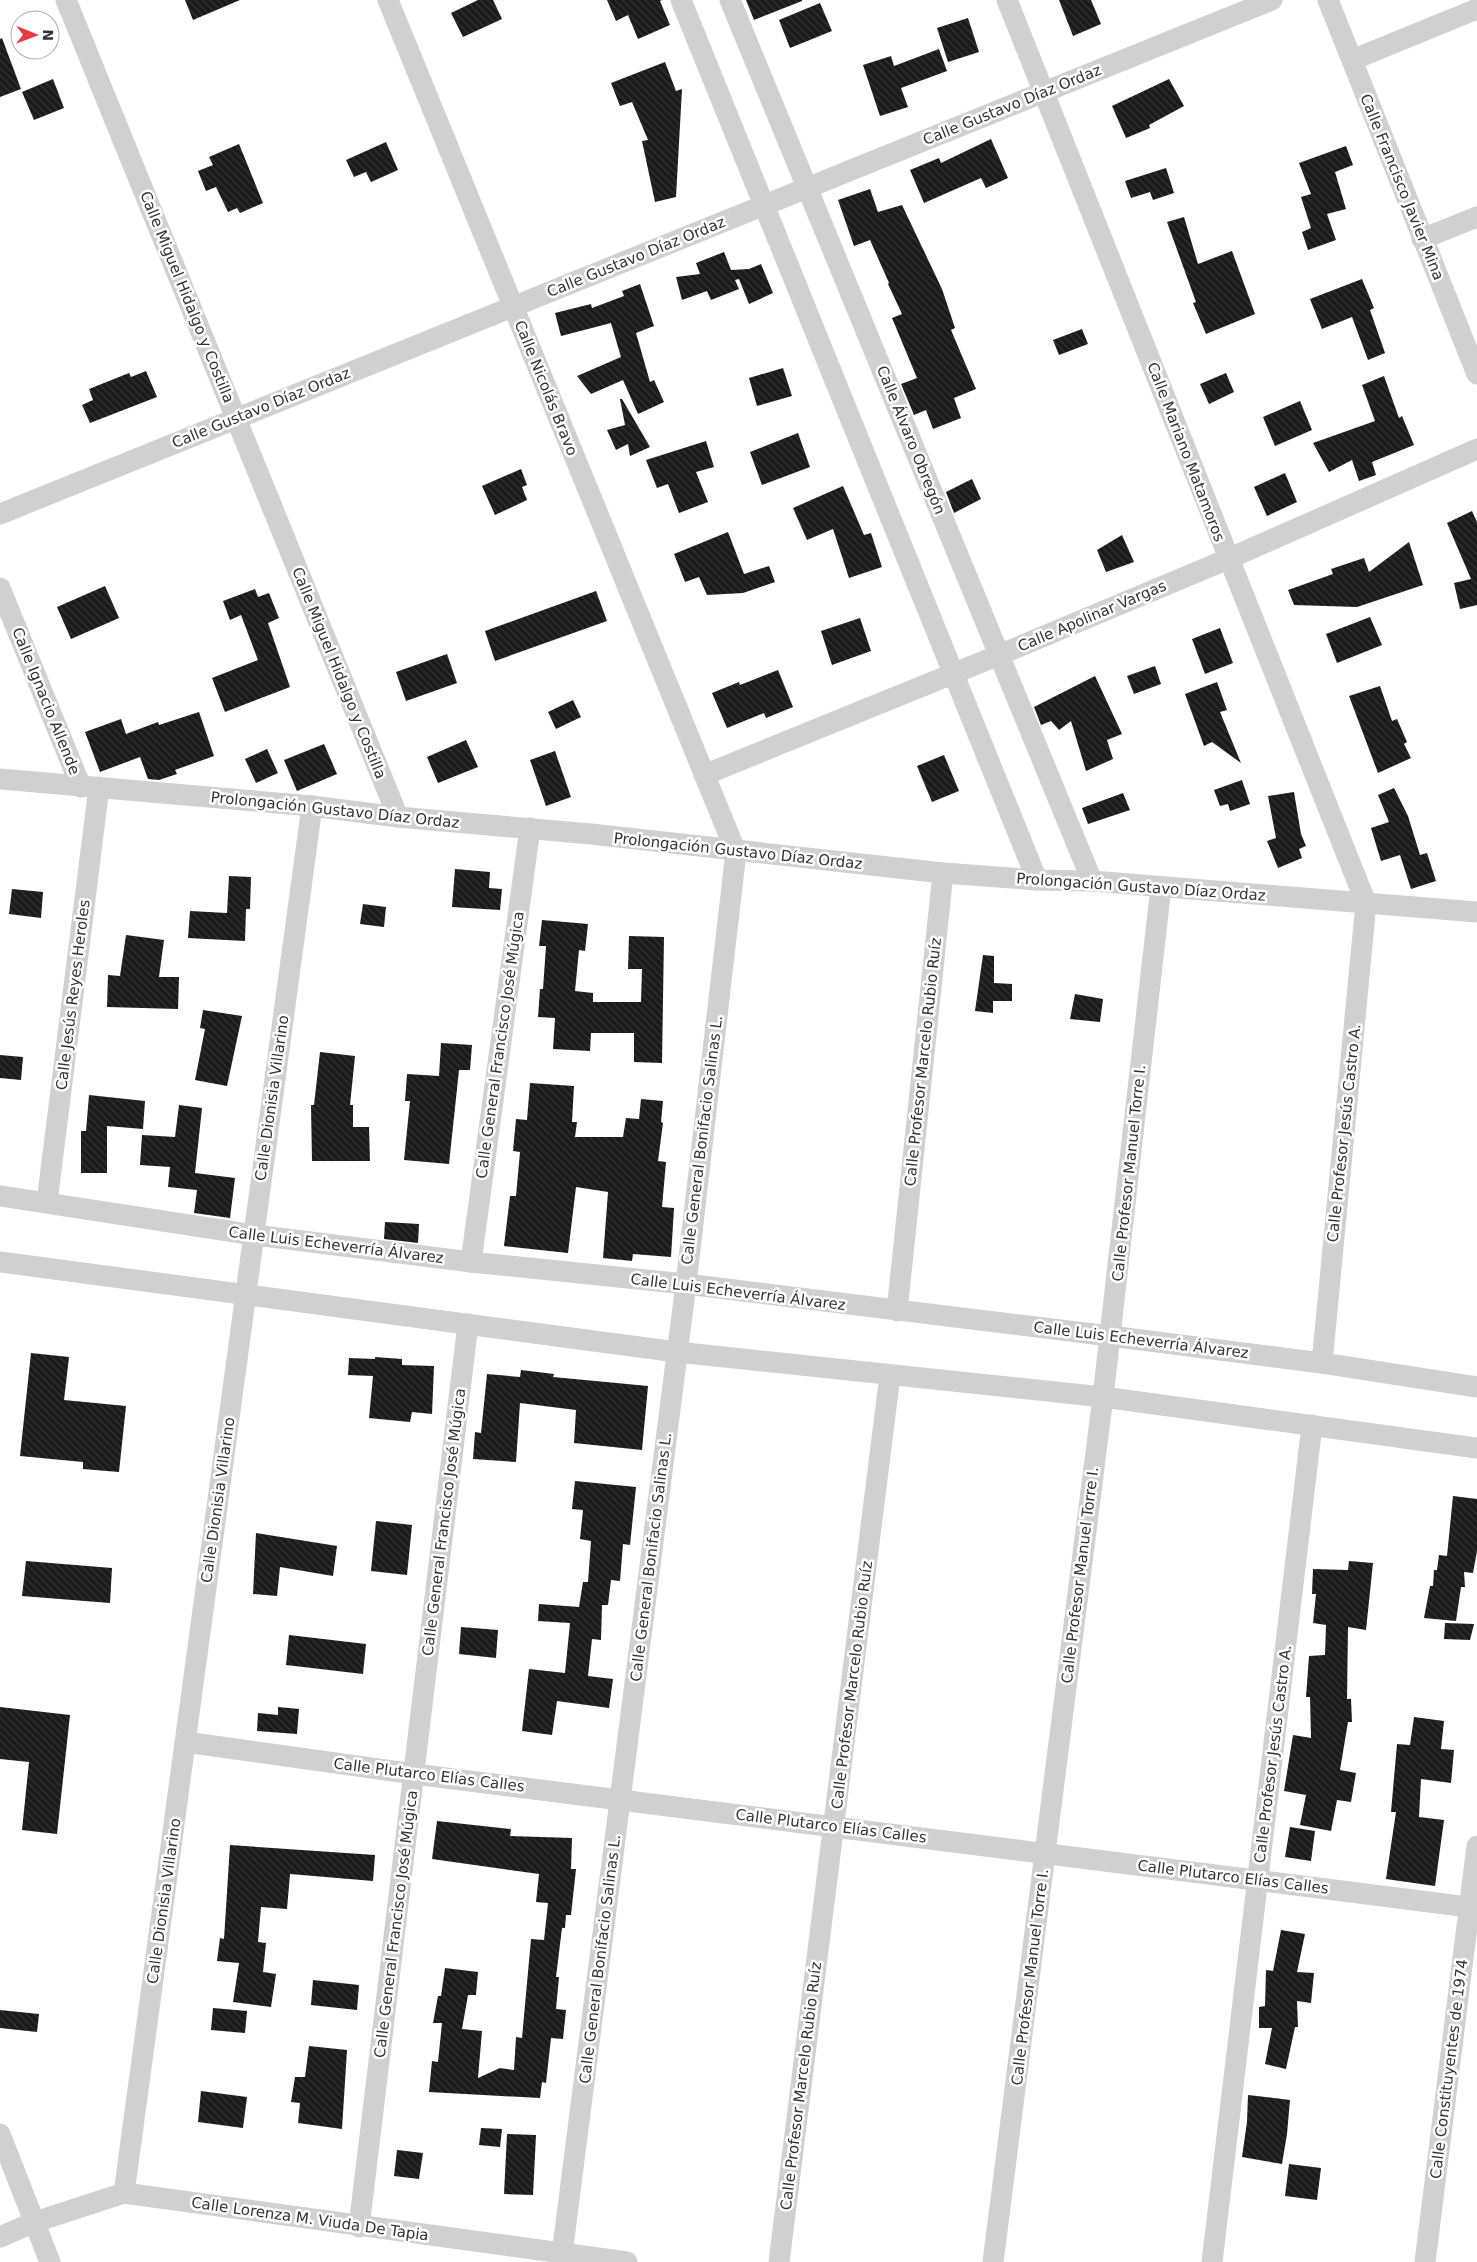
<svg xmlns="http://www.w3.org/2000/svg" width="1477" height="2262" font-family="'DejaVu Sans',sans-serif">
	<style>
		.building { fill: url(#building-back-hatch) }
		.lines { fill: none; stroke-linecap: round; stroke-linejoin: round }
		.minor { stroke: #d0d0d0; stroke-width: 21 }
		.labels { text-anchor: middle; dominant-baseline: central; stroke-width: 5; stroke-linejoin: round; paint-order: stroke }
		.street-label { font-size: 15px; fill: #333; stroke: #fff }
	</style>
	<defs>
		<pattern id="building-back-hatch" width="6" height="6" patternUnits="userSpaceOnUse" patternTransform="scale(1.25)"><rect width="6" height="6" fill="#1a1a1a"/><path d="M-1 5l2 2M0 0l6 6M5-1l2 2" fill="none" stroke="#333"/></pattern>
	</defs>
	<rect width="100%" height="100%" fill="#fff"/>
	<g class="building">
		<path d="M185,0H240L193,20Z"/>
		<path d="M478,0H493L502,19L463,37L451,13Z"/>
		<path d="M607,0H662L660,1L670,25L638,39L628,15L616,21Z"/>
		<path d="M746,0H802V1L754,20Z"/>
		<path d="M1059,0H1091L1101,24L1073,36Z"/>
		<path d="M820,3L832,31L790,48L779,20Z"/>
		<path d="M968,18L979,52L948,62L937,28Z"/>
		<path d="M2,38L21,89L0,97V39Z"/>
		<path d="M939,49L947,71L901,88L908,107L880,116L863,65L891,56L894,66Z"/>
		<path d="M665,62L676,91L682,89L676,197L655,202L642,141L648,140L632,102L620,106L611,83Z"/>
		<path d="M53,79L64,108L34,120L22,92Z"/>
		<path d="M1169,79L1184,106L1149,125L1150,128L1126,138L1112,106Z"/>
		<path d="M991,139L1008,178L986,188L981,178L924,203L910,170L939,158L941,163Z"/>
		<path d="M386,142L398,170L371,182L366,172L354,177L346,160Z"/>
		<path d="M239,144L263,203L240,213L237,208L228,212L216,187L206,191L198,171L213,165L209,157Z"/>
		<path d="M1346,146L1353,165L1335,172L1346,209L1327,214L1336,240L1308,250L1302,232L1311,228L1301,197L1311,194L1299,163Z"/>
		<path d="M1166,168L1174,193L1153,200L1150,192L1131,198L1125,181Z"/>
		<path d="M870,189L878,212L902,205L942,289L955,328L951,330L976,389L954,398L961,418L933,429L926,410L914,415L901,384L917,378L892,318L902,314L888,284L889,283L870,240L854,246L838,200Z"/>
		<path d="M1184,217L1198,264L1232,251L1255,314L1206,334L1193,303L1196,302L1167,222Z"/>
		<path d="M724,252L731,270L749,269L761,264L773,293L749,304L739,279L735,280L739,289L711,300L707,291L682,300L676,277L700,274L696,263Z"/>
		<path d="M1362,279L1374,308L1370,310L1385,353L1368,360L1352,317L1322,329L1310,299Z"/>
		<path d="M640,284L654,326L636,333L650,382L654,380L664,402L638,414L623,380L591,394L577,376L621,357L611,323L561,336L555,313L591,304L592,308L624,296L622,291Z"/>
		<path d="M1082,329L1088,344L1059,355L1053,340Z"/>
		<path d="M783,368L792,396L757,406L749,378Z"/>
		<path d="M146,371L157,397L90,423L82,405L93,400L89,389L129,373L131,377Z"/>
		<path d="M1226,373L1234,392L1209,404L1200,384Z"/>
		<path d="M1384,376L1399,418L1402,416L1414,445L1372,462L1376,475L1359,481L1352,460L1329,472L1313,443L1375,421L1362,385Z"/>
		<path d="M620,399H622L650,447L630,456L628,444L616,450L607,430L625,425Z"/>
		<path d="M1300,401L1312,430L1275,446L1263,417Z"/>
		<path d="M798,433L810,467L762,485L750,452Z"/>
		<path d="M706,441L714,467L696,472L708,502L679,513L668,484L657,488L646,460Z"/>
		<path d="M521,469L527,485L522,487L527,500L495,515L482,486Z"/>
		<path d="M1285,473L1297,502L1267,516L1254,487Z"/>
		<path d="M972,479L981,499L954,513L946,492Z"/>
		<path d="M843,486L864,535L871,533L882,567L849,578L833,529L807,540L793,508Z"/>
		<path d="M1472,511L1477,522V605L1460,609L1454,583L1471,579L1447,523Z"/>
		<path d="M728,532L744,574L769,566L775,582L743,593L707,595L699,577L685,582L674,554Z"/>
		<path d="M1122,535L1134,562L1106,572L1097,550Z"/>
		<path d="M1409,542L1423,585L1357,607L1294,605L1288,590L1333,574L1331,569L1364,558L1369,572Z"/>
		<path d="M105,586L119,618L71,639L57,607Z"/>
		<path d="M255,589L258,597L269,593L279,618L268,623L290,687L225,712L212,678L258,660L241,615L230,620L223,601Z"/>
		<path d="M596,591L607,621L495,661L485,631Z"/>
		<path d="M1370,617L1382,645L1337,663L1326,634Z"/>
		<path d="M860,618L871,651L832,665L821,631Z"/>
		<path d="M1220,628L1233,663L1205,674L1192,639Z"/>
		<path d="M447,654L457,683L406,701L396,672Z"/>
		<path d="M1155,666L1161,684L1134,694L1127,676Z"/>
		<path d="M778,670L793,707L766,718L764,713L727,728L712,693L739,682L740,685Z"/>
		<path d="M1095,676L1122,734L1107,740L1113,759L1086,771L1071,721L1059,730L1051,721L1041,725L1034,707Z"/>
		<path d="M1217,682L1227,710L1220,712L1241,763L1212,742L1204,746L1185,694Z"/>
		<path d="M1380,686L1392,721L1397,719L1407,742L1404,744L1411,758L1378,773L1349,696Z"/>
		<path d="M573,700L581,717L556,729L548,712Z"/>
		<path d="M199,712L214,756L175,770L177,774L159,780L148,779L140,757L100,772L85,732L121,719L126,734L158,722L159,725Z"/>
		<path d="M466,740L478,767L438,783L427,757Z"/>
		<path d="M324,744L337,774L297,791L284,760Z"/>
		<path d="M267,749L278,773L256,783L245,759Z"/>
		<path d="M555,751L571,797L546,806L530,760Z"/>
		<path d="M944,755L959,791L932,802L917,766Z"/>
		<path d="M1242,780L1250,804L1230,811L1228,804L1220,806L1214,790Z"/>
		<path d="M1394,788L1408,816L1420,855L1427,853L1436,881L1411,889L1400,855L1381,861L1371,828L1389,822L1378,795Z"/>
		<path d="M1294,792L1301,834L1306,846L1299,849L1302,858L1278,868L1267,841L1276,838L1268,796Z"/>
		<path d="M1123,793L1130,810L1088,824L1082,808Z"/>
		<path d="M455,869L490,872L489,888L502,889L500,910L452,907Z"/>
		<path d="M229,876L251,877L250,909H246L245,941L188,938L190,911L227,913Z"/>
		<path d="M12,889L43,892L41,918L9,914Z"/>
		<path d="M363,904L386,907L384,927L360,924Z"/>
		<path d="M542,920L588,924L585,951L579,950L575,991L593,993V1002H641L642,969H628L629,936L664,937L662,1063L634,1062V1033H591L590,1051L553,1049L555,1018L538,1017L540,989H543L546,946H539Z"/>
		<path d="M126,935L164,940L159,977H179L178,1009L107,1007L108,975L120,976Z"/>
		<path d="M983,955L994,956V983L1012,984V1001H993V1013L975,1011Z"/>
		<path d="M1075,994L1103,999L1100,1022L1070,1019Z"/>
		<path d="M203,1010L242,1016L227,1086L195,1080L205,1029L200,1028Z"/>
		<path d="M441,1043L472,1045L470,1070H459L449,1164L404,1160L410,1101H405L407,1074L439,1076Z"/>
		<path d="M320,1052L355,1056L350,1105H353V1127H369L370,1161H312L311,1105H314Z"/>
		<path d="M0,1055L23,1057L21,1080L0,1078Z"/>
		<path d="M530,1083L574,1086L572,1122H577L575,1137H623L626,1118L639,1119L641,1099L663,1101L661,1122L663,1123L658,1161L666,1162L662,1207L674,1208L671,1257L633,1254L632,1261L603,1258L608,1192L576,1187L568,1253L504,1246L510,1196H516L520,1152L513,1151L516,1119L527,1120Z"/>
		<path d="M89,1095L145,1101L143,1129L107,1126V1173H81V1131H86Z"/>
		<path d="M179,1105L202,1108L195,1173L235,1178L230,1218L194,1213L197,1190L168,1187L170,1167L140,1165L142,1135L175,1137Z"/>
		<path d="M385,1222L419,1224L418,1243L384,1239Z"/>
		<path d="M31,1353L69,1357L64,1400L126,1406L119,1472L83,1469V1462L20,1456Z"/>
		<path d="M375,1357L402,1359V1365L434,1366L432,1414L412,1412L410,1422L369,1418L373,1376L348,1375L349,1358L375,1359Z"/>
		<path d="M521,1370L554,1374L553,1377L648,1386L642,1450L574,1443L576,1410L520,1403L516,1462L473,1459L475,1432L481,1433L487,1374L520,1377Z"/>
		<path d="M575,1481L636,1487L630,1545L623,1544L620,1581L611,1580L608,1605H602L601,1640L592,1639L588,1676L613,1679L609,1708L557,1701L552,1735L522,1731L529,1669L565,1673L570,1623L538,1621L539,1604L579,1607L583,1582H588L591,1541L580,1539L583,1510L572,1509Z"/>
		<path d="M1453,1496L1477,1499V1551L1473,1573L1464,1572L1465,1587H1461L1456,1621L1424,1618L1430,1586H1433L1434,1570H1437L1439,1555L1447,1556Z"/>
		<path d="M376,1521L412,1525L407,1575L371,1571Z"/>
		<path d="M256,1533L337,1546L333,1576L280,1567L277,1596L253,1594Z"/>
		<path d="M26,1561L112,1568L110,1603L22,1596Z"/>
		<path d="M1349,1561L1373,1563L1366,1630L1348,1627L1347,1699H1351L1352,1722H1348L1340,1770L1356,1773L1351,1802L1337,1800L1331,1831L1300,1825L1306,1795L1284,1791L1293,1735L1311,1738L1310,1697H1306L1309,1656L1325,1655L1326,1625L1313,1623L1316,1594H1312L1313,1569L1348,1570Z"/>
		<path d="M1445,1623L1474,1624L1470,1640L1444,1639Z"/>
		<path d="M461,1627L498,1630L496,1658L459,1654Z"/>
		<path d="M289,1635L366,1644L363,1674L286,1665Z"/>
		<path d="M0,1707L70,1715L57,1834L22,1830L29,1762L0,1759Z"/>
		<path d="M278,1707L299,1709L297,1734L257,1731L258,1713L278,1715Z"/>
		<path d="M1414,1717L1444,1721L1441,1749L1454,1750L1451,1783L1421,1779L1419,1817L1444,1820L1435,1886L1386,1879L1396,1812H1391L1397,1744L1410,1745Z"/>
		<path d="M437,1821L511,1829L510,1836L572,1838L571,1869H576L571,1915H566L565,1928H562L556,1977H559L556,2009L566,2010L563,2039L551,2038L546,2083L542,2082L540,2098L429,2092L432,2061L438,2062L442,2023H433L438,1996H441L445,1968L478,1972L476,1995H468L462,2029L482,2031L478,2078L500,2068L514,2070L516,2037L522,2038L531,1939L544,1940L548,1903L536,1902L539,1874L432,1859Z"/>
		<path d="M1290,1827L1315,1831L1311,1861L1285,1857Z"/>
		<path d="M230,1845L375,1855L373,1881L290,1874L287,1909L261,1907L258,1942L266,1943L263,1972L276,1974L271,2007L233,2002L239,1963L217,1961L220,1938L224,1939Z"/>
		<path d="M1281,1930L1305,1934L1297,1972L1314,1973L1311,2003L1297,2001L1298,2027H1295L1286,2069L1265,2064L1272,2028H1259V2007L1265,2006L1266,1970L1273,1971Z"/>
		<path d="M313,1980L359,1985L357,2010L311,2005Z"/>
		<path d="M213,2008L247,2011L245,2033L211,2030Z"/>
		<path d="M0,2010L39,2014L37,2032L0,2028Z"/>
		<path d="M309,2046L347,2050L342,2129L298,2123L300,2103L291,2102L295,2077H305Z"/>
		<path d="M201,2091L247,2097L243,2128L198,2122Z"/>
		<path d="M1248,2095L1290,2100L1287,2134L1282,2164L1242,2157L1247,2122Z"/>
		<path d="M481,2128L502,2129L500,2147L479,2145Z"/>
		<path d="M507,2134L536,2135L533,2195L504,2194Z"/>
		<path d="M397,2150L423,2153L419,2179L394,2176Z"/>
		<path d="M1289,2164L1321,2168L1317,2200L1285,2196Z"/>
	</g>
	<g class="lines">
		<g class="minor">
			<path d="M66,0L398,817"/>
			<path d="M388,0L736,852L686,1284L561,2262"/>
			<path d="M681,0L1037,880"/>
			<path d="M730,0L1092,881"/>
			<path d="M1007,0L1366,903L1322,1363"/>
			<path d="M1328,0L1477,374"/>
			<path d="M1352,60L1477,9"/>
			<path d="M1422,239L1477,217"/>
			<path d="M0,514L1272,0"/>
			<path d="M0,588L81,787"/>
			<path d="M704,775L999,655L1228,559L1477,449"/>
			<path d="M0,779L312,806L398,817L591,834L943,873L1037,880L1092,881L1477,912"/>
			<path d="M0,1196L254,1235L471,1262L686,1284L1110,1336L1322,1363L1477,1387"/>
			<path d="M47,1202L99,787"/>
			<path d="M0,1262L677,1352L1103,1397L1477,1448"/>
			<path d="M471,1262L530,828"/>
			<path d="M897,1311L943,873"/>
			<path d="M185,1742L414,1774L1477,1908"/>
			<path d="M0,2134L50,2262"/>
			<path d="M124,2193L312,806"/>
			<path d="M359,2227L468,1324"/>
			<path d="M0,2237L35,2222L124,2193L627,2262"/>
			<path d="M779,2262L890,1375"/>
			<path d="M993,2262L1103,1397L1161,887"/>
			<path d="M1212,2262L1312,1425"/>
			<path d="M1425,2262L1477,1846"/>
		</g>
	</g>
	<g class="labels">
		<g class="street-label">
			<text transform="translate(1012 105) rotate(-22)">Calle Gustavo Díaz Ordaz</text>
			<text transform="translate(1402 187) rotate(68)">Calle Francisco Javier Mina</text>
			<text transform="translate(636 257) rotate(-22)">Calle Gustavo Díaz Ordaz</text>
			<text transform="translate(187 297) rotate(68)">Calle Miguel Hidalgo y Costilla</text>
			<text transform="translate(546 388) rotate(68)">Calle Nicolás Bravo</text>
			<text transform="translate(261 408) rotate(-22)">Calle Gustavo Díaz Ordaz</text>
			<text transform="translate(911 440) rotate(68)">Calle Álvaro Obregón</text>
			<text transform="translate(1186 452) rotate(69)">Calle Mariano Matamoros</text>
			<text transform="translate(1092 616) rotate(-23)">Calle Apolinar Vargas</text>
			<text transform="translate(339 673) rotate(68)">Calle Miguel Hidalgo y Costilla</text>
			<text transform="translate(46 701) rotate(68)">Calle Ignacio Allende</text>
			<text transform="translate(335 810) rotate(6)">Prolongación Gustavo Díaz Ordaz</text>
			<text transform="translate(738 851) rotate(6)">Prolongación Gustavo Díaz Ordaz</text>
			<text transform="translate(1141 887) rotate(4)">Prolongación Gustavo Díaz Ordaz</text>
			<text transform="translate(73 995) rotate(-83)">Calle Jesús Reyes Heroles</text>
			<text transform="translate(500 1045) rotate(-82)">Calle General Francisco José Múgica</text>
			<text transform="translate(923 1062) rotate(-84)">Calle Profesor Marcelo Rubio Ruíz</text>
			<text transform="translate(272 1098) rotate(-82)">Calle Dionisia Villarino</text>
			<text transform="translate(1344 1133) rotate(-84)">Calle Profesor Jesús Castro A.</text>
			<text transform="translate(702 1140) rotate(-83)">Calle General Bonifacio Salinas L.</text>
			<text transform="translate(1129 1173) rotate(-84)">Calle Profesor Manuel Torre I.</text>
			<text transform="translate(336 1245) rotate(7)">Calle Luis Echeverría Álvarez</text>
			<text transform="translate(738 1292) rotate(7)">Calle Luis Echeverría Álvarez</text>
			<text transform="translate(1141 1340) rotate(7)">Calle Luis Echeverría Álvarez</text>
			<text transform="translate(218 1500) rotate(-82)">Calle Dionisia Villarino</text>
			<text transform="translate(444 1522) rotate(-83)">Calle General Francisco José Múgica</text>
			<text transform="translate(651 1557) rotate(-83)">Calle General Bonifacio Salinas L.</text>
			<text transform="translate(1080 1575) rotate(-83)">Calle Profesor Manuel Torre I.</text>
			<text transform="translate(852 1685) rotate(-83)">Calle Profesor Marcelo Rubio Ruíz</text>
			<text transform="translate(1273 1754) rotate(-83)">Calle Profesor Jesús Castro A.</text>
			<text transform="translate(429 1775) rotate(7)">Calle Plutarco Elías Calles</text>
			<text transform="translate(831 1826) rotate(7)">Calle Plutarco Elías Calles</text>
			<text transform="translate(1233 1877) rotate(7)">Calle Plutarco Elías Calles</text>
			<text transform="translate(164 1901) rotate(-82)">Calle Dionisia Villarino</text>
			<text transform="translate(396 1924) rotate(-83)">Calle General Francisco José Múgica</text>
			<text transform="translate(600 1959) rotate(-83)">Calle General Bonifacio Salinas L.</text>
			<text transform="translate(1030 1977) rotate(-83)">Calle Profesor Manuel Torre I.</text>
			<text transform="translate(1449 2069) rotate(-83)">Calle Constituyentes de 1974</text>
			<text transform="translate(801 2086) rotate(-83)">Calle Profesor Marcelo Rubio Ruíz</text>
			<text transform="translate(310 2219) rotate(8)">Calle Lorenza M. Viuda De Tapia</text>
		</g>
	</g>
	<g transform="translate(35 35) rotate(91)"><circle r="24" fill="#ffffff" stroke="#adadad"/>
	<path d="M0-4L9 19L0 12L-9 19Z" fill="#e63946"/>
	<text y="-8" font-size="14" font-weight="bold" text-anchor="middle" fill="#333333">N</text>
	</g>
</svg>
